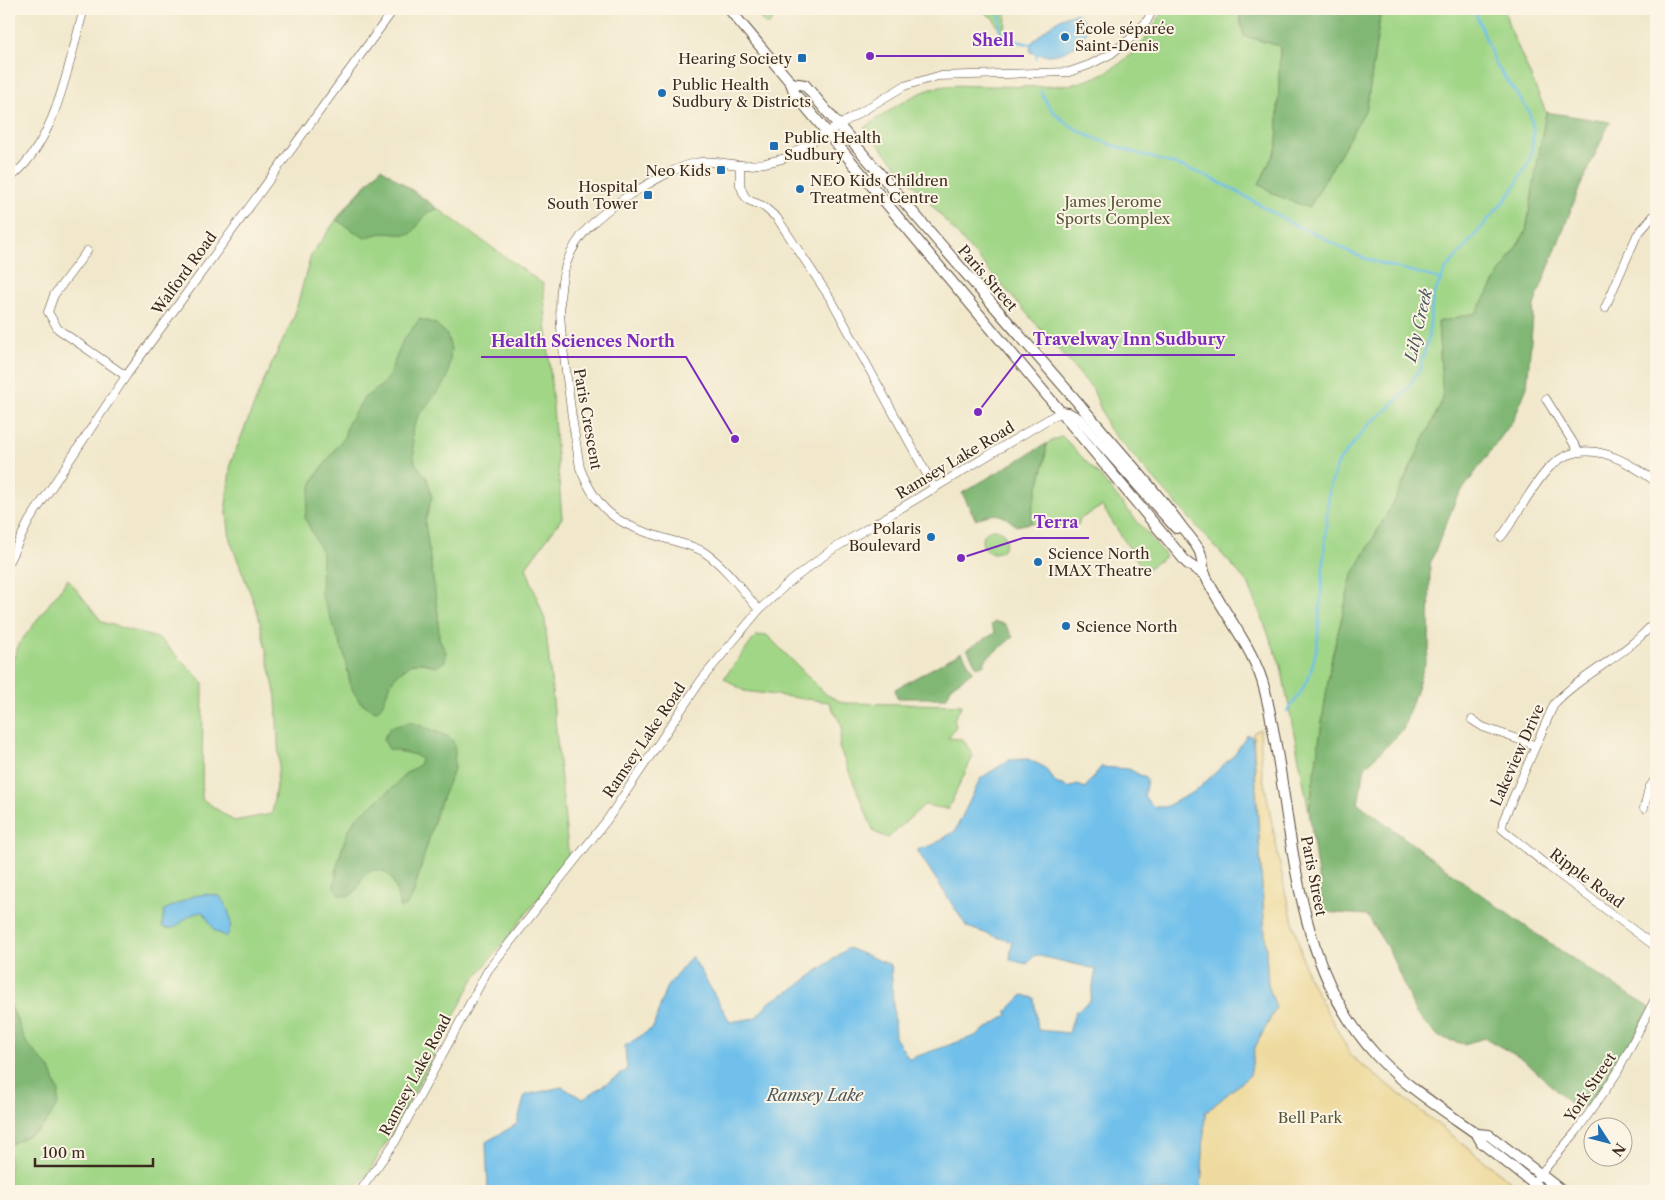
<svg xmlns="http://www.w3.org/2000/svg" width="1665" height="1200" font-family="'Libre Caslon Text',serif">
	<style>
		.green { fill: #a1d687; stroke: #6e8052 }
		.forest { fill: #80b774; stroke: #5e7049 }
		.sand { fill: #eeda9e; stroke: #94825e }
		.water { fill: #6fc0eb; stroke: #557584 }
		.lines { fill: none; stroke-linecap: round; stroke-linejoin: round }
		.stream { stroke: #6fc0eb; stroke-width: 2.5 }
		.minor-casing { stroke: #564638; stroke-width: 9 }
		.major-casing { stroke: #564638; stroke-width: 12 }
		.minor { stroke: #fff; stroke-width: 8 }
		.major { stroke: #fff; stroke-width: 10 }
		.poi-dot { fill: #1f6fb2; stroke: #fcf5e5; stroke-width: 2 }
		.labels { text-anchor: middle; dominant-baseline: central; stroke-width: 4; stroke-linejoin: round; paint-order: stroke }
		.poi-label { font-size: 15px; fill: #3b2a1e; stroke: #fcf5e5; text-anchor: start }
		.park-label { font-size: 15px; fill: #545538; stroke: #fcf5e5 }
		.street-label { font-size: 15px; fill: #3b2a1e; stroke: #fcf5e5 }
		.water-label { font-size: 16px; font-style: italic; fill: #4b575c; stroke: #fcf5e5 }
		.leader { fill: none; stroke: #7b2cbf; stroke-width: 2 }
		.callout-dot { fill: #7b2cbf; stroke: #fcf5e5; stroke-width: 2 }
		.callout-label { font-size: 16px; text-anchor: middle; font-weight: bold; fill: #7b2cbf; stroke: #fcf5e5; stroke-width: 4; stroke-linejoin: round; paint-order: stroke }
	</style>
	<rect width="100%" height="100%" fill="#fcf5e5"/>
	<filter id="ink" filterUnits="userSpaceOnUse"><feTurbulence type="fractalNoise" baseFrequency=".02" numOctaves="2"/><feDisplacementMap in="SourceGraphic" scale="10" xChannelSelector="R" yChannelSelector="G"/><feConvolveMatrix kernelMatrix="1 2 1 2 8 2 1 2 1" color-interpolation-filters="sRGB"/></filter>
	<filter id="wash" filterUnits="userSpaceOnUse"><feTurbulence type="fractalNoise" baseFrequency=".0096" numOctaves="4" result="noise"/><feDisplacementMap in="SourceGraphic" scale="20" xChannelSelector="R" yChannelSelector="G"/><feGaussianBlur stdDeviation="1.12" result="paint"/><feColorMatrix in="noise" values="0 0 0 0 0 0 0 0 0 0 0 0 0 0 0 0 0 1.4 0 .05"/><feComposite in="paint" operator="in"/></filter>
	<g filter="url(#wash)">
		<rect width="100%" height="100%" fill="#f1e8cc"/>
		<g class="green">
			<path d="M752,9H782L767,26Z"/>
			<path d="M979,9H1006L1005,40L993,18Z"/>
			<path d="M1163,9H1238L1244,36L1280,46L1277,147L1259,184L1276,195L1309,208L1367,107L1381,9H1504L1509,26L1546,112L1526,231L1476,313L1438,322L1443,399L1395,500L1352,576L1331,661L1309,811L1281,666L1248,583L1108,428L1093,389L864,128C887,113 912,92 940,87C953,84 969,86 982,86C1009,86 1039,88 1066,85C1111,79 1145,49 1163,9Z"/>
			<path d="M381,168L543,284L562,518L526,567L545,620L569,860L472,982L408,1104L368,1174L352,1191H9V671L19,644L68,579L102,622L160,639L203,682L202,799L234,821L272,814L279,763L276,697L258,613L230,540L226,505L231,462L264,380L294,317L311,255L345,208Z"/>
			<path d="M1062,436L1097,473L1166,556L1144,571L1102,506L1080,519L1078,525L1072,528L1031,523C1031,495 1047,471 1046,444Z"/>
			<circle cx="994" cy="541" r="12"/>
			<path d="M767,635L827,695L844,703L962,705L954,719L956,726L948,738L963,739L973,756L948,809L924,805L888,838L874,832L839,747L842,726L829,702L744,691L724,678L756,636Z"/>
		</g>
		<g class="forest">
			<path d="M1238,9H1381L1367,107L1309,208L1276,195L1259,184L1277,147L1280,46L1244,36Z"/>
			<path d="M1546,112L1610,122L1579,189L1534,305L1527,387L1514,419L1456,499L1430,564L1429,651L1403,730L1365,767L1358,803C1454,875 1548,947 1651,1008L1594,1107L1573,1106L1524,1060L1485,1038L1464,1044L1439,1037L1416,1014L1390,952L1367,915L1323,912L1309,811L1331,661L1352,576L1395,500L1443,399L1438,322L1476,313L1526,231Z"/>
			<path d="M381,168L438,209L428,212L411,234C390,236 387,229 365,238L336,220Z"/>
			<path d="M420,319L436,324L447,335L451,349L448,376L445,383L418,416L412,432L415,463L427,478L432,497L425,522L438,613L439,638L446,652L445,661L436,667L421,662L411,664L399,673L392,681L382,705L377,711L372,710L359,701L351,687L344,654L321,594L322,553L305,518L310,489L314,479L344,437L348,423L364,398L381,386L388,378L403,340Z"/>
			<path d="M1046,444C1047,471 1031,495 1031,523L1016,526C1003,513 993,511 976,520L962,493Z"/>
			<path d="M995,622L1005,624L1013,637L987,658L983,665L977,667L967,649L995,633L991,625Z"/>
			<path d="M962,652L973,671L952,686L946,698H897L895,689Z"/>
			<path d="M412,722L449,737L453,741L455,751L454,769L437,811L413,895L407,905L400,909C398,900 397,889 393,881C387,870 374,865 364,876C360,880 358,888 354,893C349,897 344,896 339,895L334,886L337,866L345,838L354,820L396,785L405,774L419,765L421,759L415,755L389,749L383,739L391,727Z"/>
			<path d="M9,1001L26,1042L50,1069L59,1092L58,1104L47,1122L39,1130L9,1145Z"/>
		</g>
		<path class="sand" d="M1260,729L1262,771L1285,891L1307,975L1352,1057L1523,1191H1201L1205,1113L1250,1075L1255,1047L1276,1008L1268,985L1253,733Z"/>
		<g class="water">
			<path d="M1076,13L1086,22L1088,29C1077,52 1054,60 1030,52L1031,43C1044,31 1058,16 1076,13Z"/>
			<path d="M1248,734L1252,737L1253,744L1268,985L1276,1008L1255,1047L1250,1075L1205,1113L1201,1191H488L486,1142L517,1124L525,1095L562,1087L583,1099L627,1070L625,1046L653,1028L666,988L692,956L730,1022L755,1018L771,1001L795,988L848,948L891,965L895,1037L909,1059L975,1036L1009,1014L1006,1012L1023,995L1034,998L1038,1030L1069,1033L1075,1012L1090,1001L1096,969L1035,955L1027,964L1010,960L1012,942L967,927L917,850L933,845L955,831L981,778L1009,760L1028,759L1044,767L1057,784L1064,785L1067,788L1078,785L1085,788L1101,767L1129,769L1147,779L1144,797L1154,807H1165L1197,790L1234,755Z"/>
			<path d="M206,894L220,896C228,909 236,922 226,937L215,931L203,912C198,913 191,914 187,918C177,925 176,931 162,927L164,910L194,896Z"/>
		</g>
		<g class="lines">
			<g class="stream">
				<path d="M1000,9V29L1009,40L1030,44"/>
				<path d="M1036,58L1037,54"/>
				<path d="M1041,91C1059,145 1160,154 1206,176C1237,190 1267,209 1296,226C1319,232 1337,248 1359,256C1385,267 1414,270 1441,280"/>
				<path d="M1287,711L1301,692L1310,674L1317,647L1329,489L1339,461L1370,423L1387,410L1407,390L1420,368L1428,339L1433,296L1446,269L1511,193L1530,160L1534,131L1529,111L1496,65L1474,9"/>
			</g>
		</g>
	</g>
	<g filter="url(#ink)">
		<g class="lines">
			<g class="minor-casing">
				<g id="minor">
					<path d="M740,165V185L744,195L748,200L763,206L777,218L832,301L935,489"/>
					<path d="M9,179C57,142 68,64 84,9"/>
					<path d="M87,251L54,295L48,312L58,329L126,376"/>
					<path d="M1605,308L1637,235L1656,213"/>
					<path d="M1546,399L1579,452"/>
					<path d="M1501,537C1517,517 1532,485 1549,468C1583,434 1625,459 1656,482"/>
					<path d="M9,561L29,521L126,376L394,9"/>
					<path d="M759,610C742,590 726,567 704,552C693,545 679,543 667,539C620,525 599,515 580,468C574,433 569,398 565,363C554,282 556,240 631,194C652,182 671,169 695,163C710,159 725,164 740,165C756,166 770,162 785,158L904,86L938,76L1069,72L1089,65L1111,54L1131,38L1147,21L1153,9"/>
					<path d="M1656,620C1628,655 1584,672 1554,704L1503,821L1502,829L1549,867L1656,947"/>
					<path d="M1472,720L1483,727L1534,745"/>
					<path d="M1644,808L1649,788L1656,778"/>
					<path d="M1537,1178L1576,1132L1617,1073L1656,997"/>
					<path d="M360,1191L395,1142L488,970L607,820L702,679L759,610L787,584L830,551L1060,412"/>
				</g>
			</g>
			<g class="major-casing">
				<g id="major">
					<path d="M729,9L791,83L795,94L1187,563L1205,575"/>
					<path d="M791,83L805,85C901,201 1001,313 1099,427C1126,459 1156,491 1181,526C1187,534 1196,543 1200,552C1203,560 1202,569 1206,577C1224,615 1255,649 1265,691C1295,812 1286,957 1376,1055C1405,1086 1443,1110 1477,1134L1482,1143L1543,1191"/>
					<path d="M1060,412L1068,413L1079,419L1176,528"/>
					<path d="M1477,1134L1489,1135L1562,1191"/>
				</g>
			</g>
			<use href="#minor" class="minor"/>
			<use href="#major" class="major"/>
		</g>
	</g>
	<g class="poi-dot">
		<circle cx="1065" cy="37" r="5"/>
		<rect x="797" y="53" width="10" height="10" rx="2.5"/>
		<circle cx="662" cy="93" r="5"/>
		<rect x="769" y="141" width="10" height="10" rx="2.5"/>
		<rect x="716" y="165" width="10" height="10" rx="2.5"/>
		<circle cx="800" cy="189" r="5"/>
		<rect x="643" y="190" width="10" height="10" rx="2.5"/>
		<circle cx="931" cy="537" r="5"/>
		<circle cx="1038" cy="562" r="5"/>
		<circle cx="1066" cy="626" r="5"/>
	</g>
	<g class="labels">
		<g class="poi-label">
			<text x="1075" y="28">École séparée<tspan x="1075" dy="17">Saint-Denis</tspan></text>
			<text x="792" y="58" text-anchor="end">Hearing Society</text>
			<text x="672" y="84">Public Health<tspan x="672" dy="17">Sudbury &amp; Districts</tspan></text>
			<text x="784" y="137">Public Health<tspan x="784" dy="17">Sudbury</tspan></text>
			<text x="711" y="170" text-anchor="end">Neo Kids</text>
			<text x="810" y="180">NEO Kids Children<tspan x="810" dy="17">Treatment Centre</tspan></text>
			<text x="638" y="186" text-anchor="end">Hospital<tspan x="638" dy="17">South Tower</tspan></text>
			<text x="921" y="528" text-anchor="end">Polaris<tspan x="921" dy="17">Boulevard</tspan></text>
			<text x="1048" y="553">Science North<tspan x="1048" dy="17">IMAX Theatre</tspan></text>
			<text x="1076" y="626">Science North</text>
		</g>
		<g class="park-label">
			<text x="1113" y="201">James Jerome<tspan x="1113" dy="17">Sports Complex</tspan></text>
			<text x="1310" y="1117">Bell Park</text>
		</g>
		<g class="street-label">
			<text transform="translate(184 273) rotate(-54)">Walford Road</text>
			<text transform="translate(988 278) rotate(49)">Paris Street</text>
			<text transform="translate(588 419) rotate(80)">Paris Crescent</text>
			<text transform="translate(955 460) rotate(-31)">Ramsey Lake Road</text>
			<text transform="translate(644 740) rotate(-56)">Ramsey Lake Road</text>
			<text transform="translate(1517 755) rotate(-66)">Lakeview Drive</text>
			<text transform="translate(1314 876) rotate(79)">Paris Street</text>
			<text transform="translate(1587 878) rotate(37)">Ripple Road</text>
			<text transform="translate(415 1075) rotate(-62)">Ramsey Lake Road</text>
			<text transform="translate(1590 1087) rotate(-56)">York Street</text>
		</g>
		<g class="water-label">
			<text transform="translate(1418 325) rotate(-77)">Lily Creek</text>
			<text x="815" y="1095">Ramsey Lake</text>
		</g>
	</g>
	<path class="leader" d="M870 56L962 56H1024M978 412L1022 355H1235M735 439L686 357H481M961 558L1023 538H1089"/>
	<g class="callout-dot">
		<circle cx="870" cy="56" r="5"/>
		<circle cx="978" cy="412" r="5"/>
		<circle cx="735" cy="439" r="5"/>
		<circle cx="961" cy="558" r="5"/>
	</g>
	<g class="callout-label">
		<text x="993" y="46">Shell</text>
		<text x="1129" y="345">Travelway Inn Sudbury</text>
		<text x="583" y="347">Health Sciences North</text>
		<text x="1056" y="528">Terra</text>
	</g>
	<rect width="1665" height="1200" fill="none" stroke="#fcf5e5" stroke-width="30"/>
	<g transform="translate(1608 1142) rotate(126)"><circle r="24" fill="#fcf5e5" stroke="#afa495"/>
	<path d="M0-4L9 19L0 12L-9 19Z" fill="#1f6fb2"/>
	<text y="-8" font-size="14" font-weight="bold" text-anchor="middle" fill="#3b2a1e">N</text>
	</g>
	<path d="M35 1158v8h118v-8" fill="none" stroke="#3b2a1e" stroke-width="2.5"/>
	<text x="42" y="1158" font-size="15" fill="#3b2a1e" stroke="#fcf5e5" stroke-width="4" paint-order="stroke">100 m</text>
</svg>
